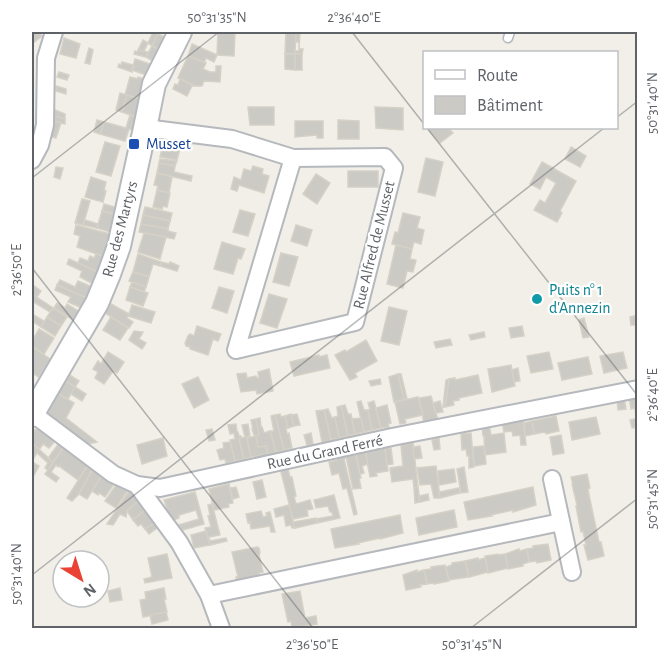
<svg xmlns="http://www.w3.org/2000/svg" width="669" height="660" font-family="'Alegreya Sans',sans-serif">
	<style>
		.building { fill: #cccac5; stroke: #d6d1c6; stroke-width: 1.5 }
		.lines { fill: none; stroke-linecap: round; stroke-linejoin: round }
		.lane-casing { stroke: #b5b8bc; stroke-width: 11 }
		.street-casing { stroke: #b5b8bc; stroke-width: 20 }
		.secondary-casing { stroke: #b6babf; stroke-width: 26 }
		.lane { stroke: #fff; stroke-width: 8 }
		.street { stroke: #fff; stroke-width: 16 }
		.secondary { stroke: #fff; stroke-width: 22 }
		.ticks { fill: none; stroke: #5f6368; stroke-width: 1.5; stroke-opacity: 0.45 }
		.transit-dot { fill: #1a4fb4; stroke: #fff; stroke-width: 2 }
		.culture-dot { fill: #0f9aa8; stroke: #fff; stroke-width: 2 }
		.labels { text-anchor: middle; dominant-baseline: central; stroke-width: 4.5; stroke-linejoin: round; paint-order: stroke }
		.transit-label { font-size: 16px; fill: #164399; stroke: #fff; text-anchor: start }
		.street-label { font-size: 16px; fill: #5f6368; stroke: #fff }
		.culture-label { font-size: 16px; fill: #0d838f; stroke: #fff; text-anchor: start }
		.neatline { fill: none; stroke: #5f6368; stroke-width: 2 }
		.ticks-label { font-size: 15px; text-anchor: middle; fill: #5f6368 }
	</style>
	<rect width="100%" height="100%" fill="#f1efe8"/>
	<g class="building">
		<path d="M32,32H37L42,36L32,44Z"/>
		<path d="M153,32L159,33L152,46L148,43Z"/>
		<path d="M218,32H235L234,56L217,55Z"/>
		<path d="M286,32H296L295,54H285Z"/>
		<path d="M296,32H300L299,49H303L302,54H295V51H299V42H296Z"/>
		<path d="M158,34L166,38L162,51L152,46Z"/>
		<path d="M64,38L80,44L76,58L60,54Z"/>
		<path d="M143,40L148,43L144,51L138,50Z"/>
		<path d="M192,44L217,55L214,62L206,58L204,63L188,56Z"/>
		<path d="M152,46L162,51L156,63L146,57Z"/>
		<path d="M89,48L93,50L90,64L85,63Z"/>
		<path d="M138,50L148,52L146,57L134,54L135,51L137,52Z"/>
		<path d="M285,54H295V70L285,69Z"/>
		<rect x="295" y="54" width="7" height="16"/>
		<path d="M188,56L206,63L203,69L210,72H216V66H221L220,82L204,81L202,86H195L178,78Z"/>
		<path d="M135,59L153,65L149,76L132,70Z"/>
		<path d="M122,62L133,65L132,72L118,67L119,64L121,65Z"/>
		<path d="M59,72L69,75L67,80L57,77Z"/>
		<path d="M130,77L138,79V77L148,80L143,100L125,95Z"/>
		<path d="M180,79L195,86H192L187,96L173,89L175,84L178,85Z"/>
		<path d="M56,86L66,89V94L56,91Z"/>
		<path d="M120,93L127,95L122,112L116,110Z"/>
		<path d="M127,95L143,100L139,118L122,112Z"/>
		<path d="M248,107H274V125H250Z"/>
		<path d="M375,107L403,108V130L376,128Z"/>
		<path d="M55,110L65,114V119L54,116Z"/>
		<path d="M130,115L139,118L136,130L129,129L125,141L100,134L104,122L126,128Z"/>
		<path d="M54,116L65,119V124L54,121Z"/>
		<path d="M97,120L104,122L100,134L94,132Z"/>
		<path d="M338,120L359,121V139H338Z"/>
		<path d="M55,121L61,123L56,138L50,137Z"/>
		<path d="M295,121H323V138H317V135L295,137Z"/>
		<path d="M427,128H448L453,133L440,143Z"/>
		<path d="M105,142L120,146L111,176L96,172Z"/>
		<path d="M163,145L180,149L177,160L160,157Z"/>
		<path d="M571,147L586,156L580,167L565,159Z"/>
		<path d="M426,158L443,162L435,196L418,192Z"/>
		<path d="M160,159L177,161L175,166L159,163Z"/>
		<path d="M542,162L576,181L560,211L562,213L557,222L534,210L540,200L545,203L556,183L546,177L540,189L530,184Z"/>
		<path d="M159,163L175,166L174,172L192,176L191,181L157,173Z"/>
		<path d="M253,166L263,169L262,174L269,176L264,193L239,185L237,191L231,189L234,177L241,180L244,169L251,171Z"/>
		<path d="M56,167L63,168L60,179L54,177Z"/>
		<rect x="348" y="171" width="30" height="16"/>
		<path d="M157,173L172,177L169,193L157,190L158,186L154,185Z"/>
		<path d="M316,174L330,183L317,204L303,194Z"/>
		<path d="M91,177L106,182L104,190L106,191L103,202L85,197Z"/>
		<path d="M157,190L170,193L167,207L163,206L162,209L153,207Z"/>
		<path d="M82,199L90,201L83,225L75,223Z"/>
		<path d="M104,204L121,209L119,215L102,211Z"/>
		<path d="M145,207L172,213L170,221L143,215Z"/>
		<path d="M240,210L255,214L248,236L233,232Z"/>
		<path d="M102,211L119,215L114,233L97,228Z"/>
		<path d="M403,213L420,217L417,228L424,230L421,244L414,242L412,249L392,244L395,232L398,233Z"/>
		<path d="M143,215L170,221L168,229L141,224Z"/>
		<path d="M85,220L98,224L97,228L83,225Z"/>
		<path d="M141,224L168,229V231L176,233L174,239L139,232Z"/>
		<path d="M76,225L114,235L105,257L77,247L80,236L74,234Z"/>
		<path d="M296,225L312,230L307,246L291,241Z"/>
		<path d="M144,233L166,237L160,259L138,252Z"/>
		<path d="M222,242L245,249L241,259L238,258L233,274L214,269Z"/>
		<path d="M396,245L412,249L410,259L416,260L413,272L407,271L403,288L387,284Z"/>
		<path d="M281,253L298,257L289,286L273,282Z"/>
		<path d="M96,254L105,257L98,272L78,263L80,258L88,261L90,256L94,258Z"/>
		<path d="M138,254L161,262L160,266L153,264L149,277L133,272Z"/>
		<path d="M69,259L98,272L93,284L80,277L82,271L67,264Z"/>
		<path d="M161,262L169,264L170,262L179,266L177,271L160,266Z"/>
		<path d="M133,272L149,277L146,287L129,281Z"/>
		<path d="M60,280L75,287L78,281L92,287L87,298L57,285Z"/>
		<path d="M132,282L146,287L144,292L130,287Z"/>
		<path d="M33,285L41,291L37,297L32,294Z"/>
		<path d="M57,285L87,298L82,308L68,302L71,297L55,290Z"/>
		<path d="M130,287L148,293L143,306L126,300Z"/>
		<path d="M219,287L234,291L227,313L212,308Z"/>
		<path d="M32,294L53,308L50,312L32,301Z"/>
		<path d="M269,294L287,299L277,328L260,323Z"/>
		<path d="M57,303L65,308L67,304L80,312L75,321L54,308Z"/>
		<path d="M111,304L129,314L132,305L155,312L151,323L128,316L127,318L133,322L129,328L105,313Z"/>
		<path d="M389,307L407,311L399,345L381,341Z"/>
		<path d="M53,308L67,317L61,326L47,317Z"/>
		<path d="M32,314L44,321L41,327L32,321Z"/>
		<path d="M638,315V325H631L630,317Z"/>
		<path d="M47,317L61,326L55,336L41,327Z"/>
		<path d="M111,317L128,328L120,340L103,330Z"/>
		<path d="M584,318L589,337L583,338L579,320Z"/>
		<path d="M197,326L221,334L218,341L213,339L208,355L190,349V347L186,346L185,343L188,336L190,334L194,336Z"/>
		<path d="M522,326L524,336L511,338L509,328Z"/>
		<path d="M39,329L54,338L44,354L32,346V341Z"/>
		<path d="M134,331L143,332L139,339L146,343L142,349L129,340Z"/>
		<path d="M484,332L485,337L471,340L469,335Z"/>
		<path d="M450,339L452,345L436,348L434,342Z"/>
		<path d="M366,340L377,361L355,373L357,377L350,380L335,355L345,350L346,352Z"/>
		<path d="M34,348L50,359L39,377L32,373V353Z"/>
		<path d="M108,352L124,362L117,373L113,371L104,384L95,378L98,372L93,369L98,361L101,364Z"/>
		<path d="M549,352L553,369L531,373L527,356Z"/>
		<path d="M623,352L627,368L604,373L600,356Z"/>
		<path d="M319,355V357L327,355L330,368L294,376L290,362Z"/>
		<path d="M588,357L592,374L562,380L558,363Z"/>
		<path d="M511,365L515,386L492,392L488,369Z"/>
		<path d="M518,368L520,381L514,382L512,370Z"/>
		<path d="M269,369L273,391L257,394L256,390L241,392L237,374L246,373L247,378L256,376L257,378H259L258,372Z"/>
		<path d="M68,374L79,381L75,387L64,380Z"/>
		<path d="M398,374H401L407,399L404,400Z"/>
		<path d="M398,374L404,400L394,402L389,377Z"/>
		<path d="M478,375L482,393L459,398V400L453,401L454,405L445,407L449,379L455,378V380Z"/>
		<path d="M198,377L209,400L194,408L182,384Z"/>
		<path d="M380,379L381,384L371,386L369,381Z"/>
		<path d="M449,379L445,407H443L446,380Z"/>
		<path d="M64,380L75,387L68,399L57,393Z"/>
		<path d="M75,387L86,394L82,401L71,394Z"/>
		<path d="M57,393L74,403L66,418L97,442L84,445L47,416L46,411Z"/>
		<path d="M431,396L438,420L424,423L419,398Z"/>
		<path d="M638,396V418L636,419L635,408L631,409L629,397Z"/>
		<path d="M418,397L423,415L405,419L406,423L400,424L395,402Z"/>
		<path d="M624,398L626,409L618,410L617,399Z"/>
		<path d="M361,401L364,410H368L372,430L364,432L357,402Z"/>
		<path d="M374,401L381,428L372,430L368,410L370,409L368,403Z"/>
		<path d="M440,401L443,412L436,413L433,403Z"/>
		<path d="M345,405L348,414H351L355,434L348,436L341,406Z"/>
		<path d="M387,405L391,423L388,424L389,427L381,428L376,408Z"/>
		<path d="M341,406L348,436L339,438L335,417L338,416L337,407Z"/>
		<path d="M328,409L332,418L335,417L339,438L331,440L324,410Z"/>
		<path d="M324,410L331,440L322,442L316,411Z"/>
		<path d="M280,414L281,417L285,416L288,428H286L287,434L289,433L292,448L284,450L275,415Z"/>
		<path d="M291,414L294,426L288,428L285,416Z"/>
		<path d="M297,414L300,425L294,426L291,415Z"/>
		<path d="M275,415L284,450L276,452L270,431H274L271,416Z"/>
		<path d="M556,416L559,431L546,434L545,432L534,434L532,421Z"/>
		<path d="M596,417L600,434L572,440L569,422Z"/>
		<path d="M260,418L261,427H262L264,433L270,431L276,452L268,454L266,446L258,447L256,436L259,435L256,419Z"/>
		<path d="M361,418L364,432L355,434L352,419Z"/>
		<path d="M523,418L526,445H521L520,435L513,436L512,431L504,432L502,422Z"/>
		<path d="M638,418V427L632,428L630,420Z"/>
		<path d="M256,419L259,435L256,436L254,435L252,429H253L251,420Z"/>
		<path d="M532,421L534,434L525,436L524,423Z"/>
		<path d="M236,424L237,432H238L239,436H241L242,438L239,439L244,459L235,461L230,440L235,439L234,433L230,434L228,425Z"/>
		<path d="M248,424L250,436L247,437V438L251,457L244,459L239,439L245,437L242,425Z"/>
		<path d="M489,425L491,435L504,433L506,452L485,455L484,436H483L482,426Z"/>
		<path d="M40,429L55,441L49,448L43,444L39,450L32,443V433L34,430Z"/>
		<path d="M212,429L215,440L209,441L206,430Z"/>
		<path d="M311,433L313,444L307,445L304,435Z"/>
		<path d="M471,433L474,467L469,468V456H467L466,449L462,450L461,434Z"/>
		<path d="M561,435L564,453L553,455L550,437Z"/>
		<path d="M256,436L258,447L266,446L268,454L251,457L247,438Z"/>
		<path d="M163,438L167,456L142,464L137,445Z"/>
		<path d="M439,438L440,449L434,450L432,440Z"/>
		<path d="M230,442L235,461L226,463L225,459L220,460L217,450L224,448L223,443Z"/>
		<path d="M32,443L53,462L48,470L45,468L48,463L37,453L33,459L32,458Z"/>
		<path d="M59,443L64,447L53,462L48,458Z"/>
		<path d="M413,443L418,487L414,488L413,479L392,482L390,468L403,466L401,445Z"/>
		<path d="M420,446L422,458L414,459L413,447Z"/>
		<path d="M484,446L486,464L474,466L473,447Z"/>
		<path d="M64,447L88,465L78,480L59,466L58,467L56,465L51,472L59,478L56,482L45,474Z"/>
		<path d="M385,448L388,471L376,473L377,476L370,477L365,451Z"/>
		<path d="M385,448H391L393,464L387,465Z"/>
		<path d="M365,451L368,464L362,466L364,473L360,474L356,453Z"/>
		<path d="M355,453L361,478H359L361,488L353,489L346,456Z"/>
		<path d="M344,454L346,458L344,459L357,514L354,515L347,488L343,489L339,473L332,475L329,462L337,460L335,456Z"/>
		<path d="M32,462L39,466L32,479Z"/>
		<path d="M88,465L93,469L79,494L72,501L67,498Z"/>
		<path d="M287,466L290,477H292L296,496L294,497L296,504L310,500L313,509L307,510L308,516L293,519L280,468Z"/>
		<path d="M436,466L440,498H434L431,484L420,485L417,468Z"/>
		<path d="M464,467L468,492L461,493L457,469Z"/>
		<path d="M93,469L102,475L87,499L79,494Z"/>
		<path d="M454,469L456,482L439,485L438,471Z"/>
		<path d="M587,474L590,488L588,489L589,495L599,542H601L604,556L588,560L584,545H586L583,531L581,532L576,506L577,505L572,484H573L571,477Z"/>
		<path d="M102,475L114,484L105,497L99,493L98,495L92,491Z"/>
		<path d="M262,480L266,497L257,499L253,482Z"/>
		<path d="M229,484L233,503L228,504L229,507L214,510L209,489Z"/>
		<path d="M116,485L127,491L116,508L105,501Z"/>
		<path d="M236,487L239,497L233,499L230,488Z"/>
		<path d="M418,487L420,502L415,503L414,488Z"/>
		<path d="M533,487L536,505L513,512V510L491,515L492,516L468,520L464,502Z"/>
		<path d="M459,488L460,493L440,498L439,492Z"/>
		<path d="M129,491L138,501L127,511L126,517L120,514L113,525L107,524Z"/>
		<path d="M195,492L204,524L183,530L179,525L199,519L196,510L179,515V518L173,520L169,514L164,500Z"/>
		<path d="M428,494L429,500L420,502L419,496Z"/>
		<path d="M334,495L340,518L317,523L316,519L333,516L332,512H330L328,506L316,508L314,500Z"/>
		<path d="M138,501L145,510L133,520L127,511Z"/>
		<path d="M212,504L220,535L209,537L210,541L226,538L227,541L210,545L205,528L211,527L208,516L210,515L208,505Z"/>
		<path d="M289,505L295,528H292L291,525L286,526L284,515L276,517L274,509Z"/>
		<path d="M145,510L154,523L145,529L141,524L138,526L133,520Z"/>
		<path d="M454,510L457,527L419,535L416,518Z"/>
		<path d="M261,511L263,517L267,516L266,513L270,512L275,532H271L270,526L251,529L250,522L248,523L246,514Z"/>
		<path d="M400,515L403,533L380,539V538L358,543L359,544L335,548L331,529Z"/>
		<path d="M316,518L317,523L295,528L293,522Z"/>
		<path d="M154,523L157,528L149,534L145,529Z"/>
		<path d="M206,531L210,545L194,548L191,535Z"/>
		<path d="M548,544L551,560L537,563L536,561L529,562L527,549L533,548V546Z"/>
		<path d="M257,547L259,548L260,553L259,555L263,572L259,573L260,580L237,585L236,577H238L232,552Z"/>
		<path d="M519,549L520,551L527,549L529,562L523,564V566L508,569L505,554Z"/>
		<path d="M167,554L172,578L145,583L144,579L152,577L148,558Z"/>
		<path d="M498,554V555L505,554L508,568L488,573L485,556Z"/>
		<path d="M478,558V560L485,558L488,572L469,577L465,561Z"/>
		<path d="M465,561L469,577L449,580L446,567L452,565V563Z"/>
		<path d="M445,565L449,581L434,584V583L427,584L424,570L431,569V567Z"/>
		<path d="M417,570V572L424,570L427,584L420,585L421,587L406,590L403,575Z"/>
		<path d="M120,588L122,600L110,602L108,591Z"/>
		<path d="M164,588L166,599H164L167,612L143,617L140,600L146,599L145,592Z"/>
		<path d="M300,591L305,618L316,616L317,624L292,628L291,621L288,622L282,594Z"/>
		<path d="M166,612L168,620L152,624L150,615Z"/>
	</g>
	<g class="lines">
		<g class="lane-casing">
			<path id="lane" d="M508,38L510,32"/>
		</g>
		<g class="street-casing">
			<g id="street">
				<path d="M145,128L232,139L293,158L385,157L394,168L355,322L236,350L293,158"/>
				<path d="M32,160L40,145L45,125L46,58L54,32"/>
				<path d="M32,413L113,474L137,485L160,488L392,437L638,389"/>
				<path d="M552,479L572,572"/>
				<path d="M137,485L179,542L209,595L221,628"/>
				<path d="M209,595L561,522"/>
			</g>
		</g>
		<g class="secondary-casing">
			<path id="secondary" d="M32,415L97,303L109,274L119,246L145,128L154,84L180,32"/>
		</g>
		<use href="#lane" class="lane"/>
		<use href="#street" class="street"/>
		<use href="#secondary" class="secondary"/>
	</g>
	<path class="ticks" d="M352,32L424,124M616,118L638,101M427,128L638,396M32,178L219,32M32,268L313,628M32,575L604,128M471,628L638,498"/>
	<rect class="transit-dot" x="128" y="138" width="12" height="12" rx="3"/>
	<circle class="culture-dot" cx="537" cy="299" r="6"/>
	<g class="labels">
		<g class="transit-label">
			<text x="146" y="144">Musset</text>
		</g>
		<g class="street-label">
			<text transform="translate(120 229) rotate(-75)">Rue des Martyrs</text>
			<text transform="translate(374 245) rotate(-76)">Rue Alfred de Musset</text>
			<text transform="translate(325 452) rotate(-12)">Rue du Grand Ferré</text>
		</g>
		<g class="culture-label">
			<text x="549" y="290">Puits n° 1<tspan x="549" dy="18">d'Annezin</tspan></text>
		</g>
	</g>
	<rect width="669" height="660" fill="none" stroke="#ffffff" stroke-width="66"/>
	<rect x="423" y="51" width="195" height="78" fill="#ffffff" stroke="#bfc1c3" stroke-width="1.5"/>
	<rect x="435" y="70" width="30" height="9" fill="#ffffff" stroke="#bfc1c3" stroke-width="1.5"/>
	<text x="477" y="81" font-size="18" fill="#5f6368">Route</text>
	<rect x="435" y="96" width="30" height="18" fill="#cccac5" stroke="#bfc1c3" stroke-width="1.5"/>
	<text x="477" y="111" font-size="18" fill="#5f6368">Bâtiment</text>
	<g transform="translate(81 579) rotate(142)"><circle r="28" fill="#ffffff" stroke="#bfc1c3" stroke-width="1.5"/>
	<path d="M0-4.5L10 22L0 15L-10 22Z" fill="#ea4335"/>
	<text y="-9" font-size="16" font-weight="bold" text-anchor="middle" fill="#5f6368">N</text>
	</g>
	<rect x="33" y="33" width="603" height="594" class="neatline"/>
	<g class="ticks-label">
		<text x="217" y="22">50°31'35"N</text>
		<text x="354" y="22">2°36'40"E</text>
		<text transform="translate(652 103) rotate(-90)" y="5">50°31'40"N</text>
		<text transform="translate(16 270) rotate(-90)" y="5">2°36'50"E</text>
		<text transform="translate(652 395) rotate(-90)" y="5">2°36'40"E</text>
		<text transform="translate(652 499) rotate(-90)" y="5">50°31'45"N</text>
		<text transform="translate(16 574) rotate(-90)" y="5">50°31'40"N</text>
		<text x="312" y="649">2°36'50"E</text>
		<text x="472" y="649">50°31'45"N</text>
	</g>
</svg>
